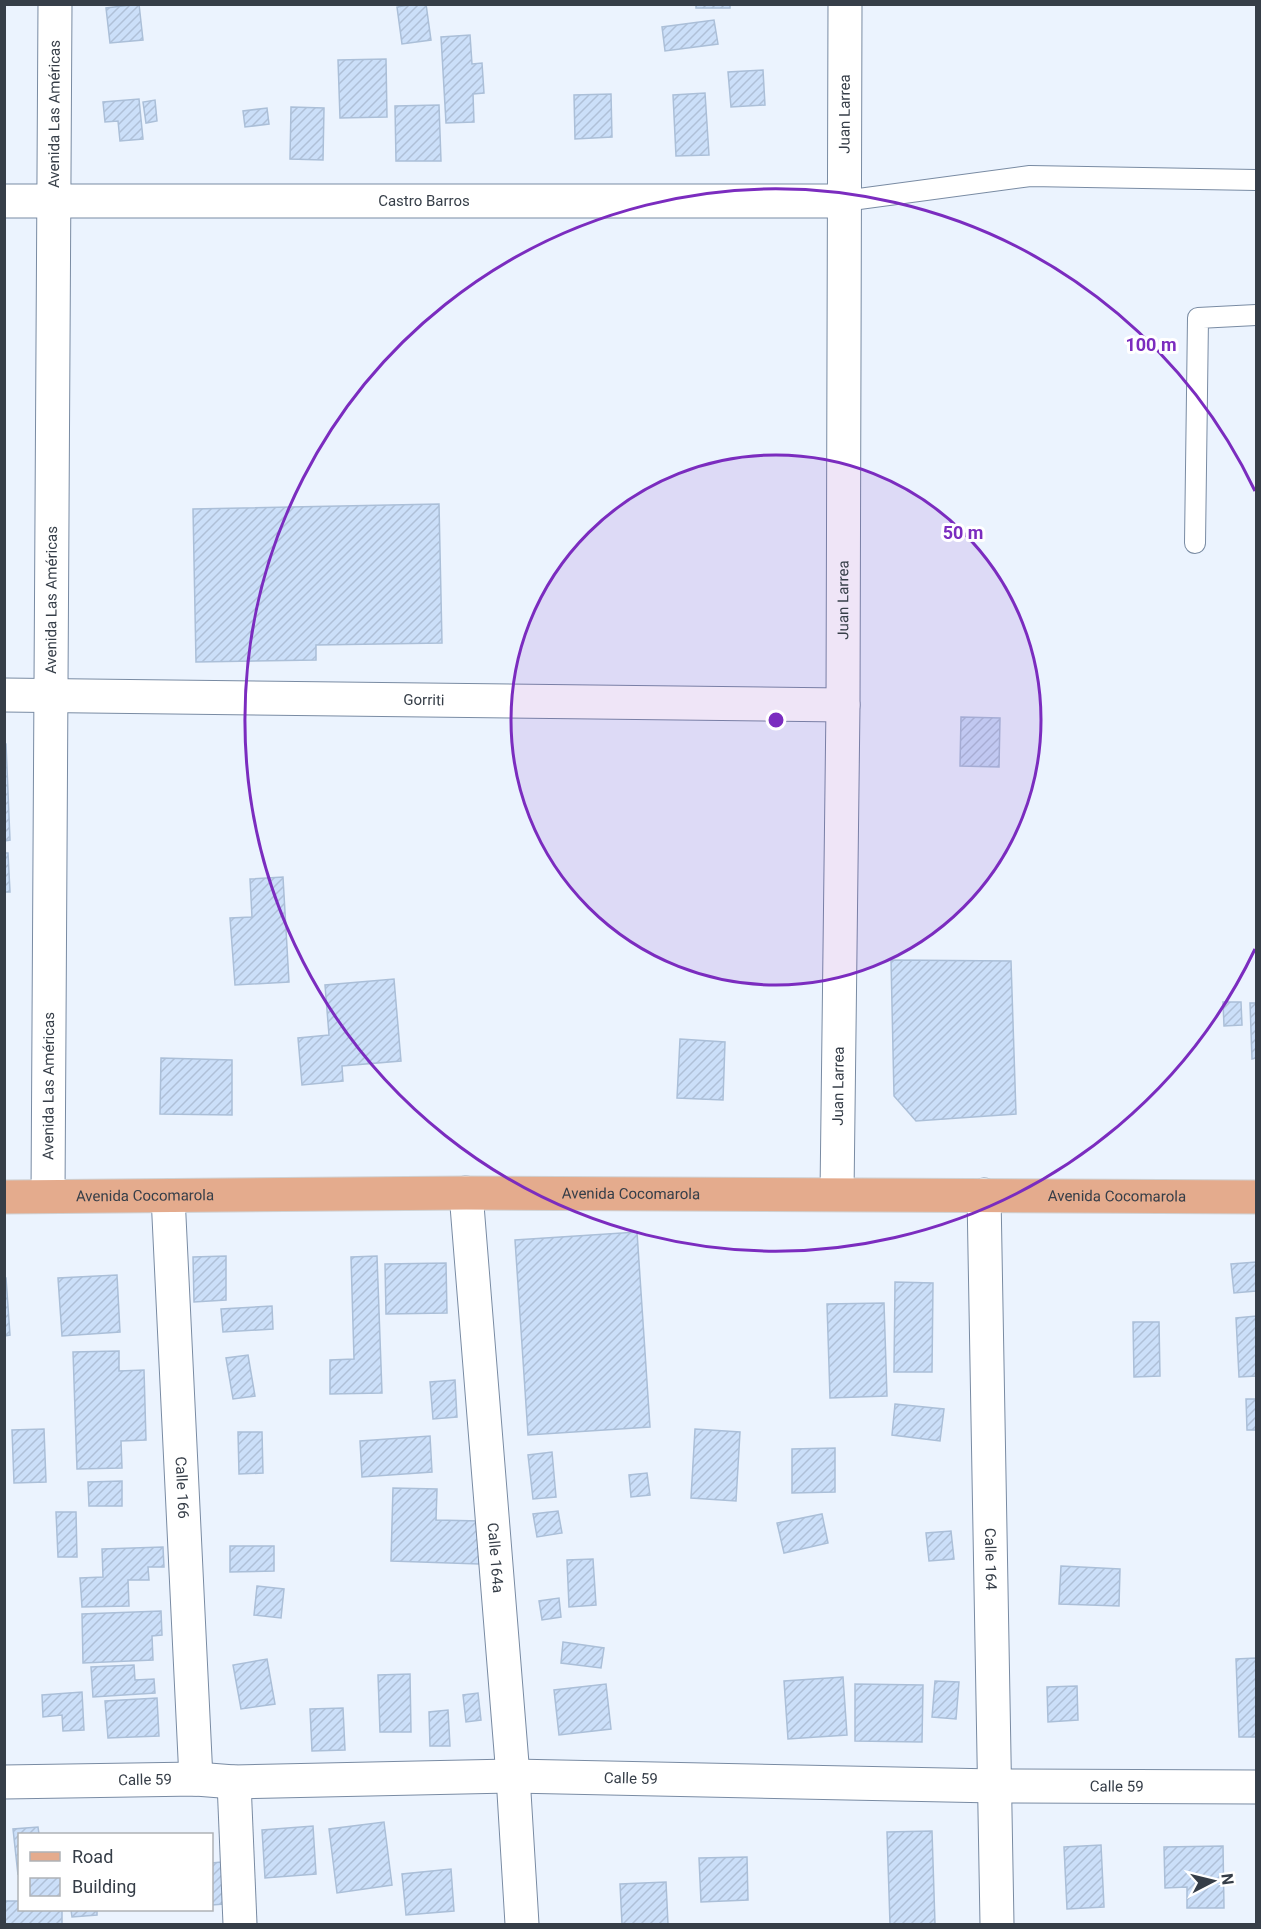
<svg xmlns="http://www.w3.org/2000/svg" width="1261" height="1929" font-family="Roboto,sans-serif">
	<style>
		.building { fill: url(#building-hatch); stroke: #abbfd8; stroke-width: 1.5 }
		.lines { fill: none; stroke-linecap: round; stroke-linejoin: round }
		.lane-casing { stroke: #798ba3; stroke-width: 22 }
		.street-casing { stroke: #798ba3; stroke-width: 35 }
		.secondary-casing { stroke: #798ba3; stroke-width: 35 }
		.primary-casing { stroke: #cfd1d3; stroke-width: 35 }
		.lane { stroke: #fff; stroke-width: 20 }
		.street { stroke: #fff; stroke-width: 33 }
		.secondary { stroke: #fff; stroke-width: 33 }
		.primary { stroke: #e4ab8d; stroke-width: 33 }
		.ring { fill: none; stroke: #7b2cbf; stroke-width: 3 }
		.labels { text-anchor: middle; dominant-baseline: central; stroke-width: 6; stroke-linejoin: round; paint-order: stroke }
		.street-label { font-size: 15px; fill: #363e48; stroke: #fff }
		.centre { fill: #7b2cbf; stroke: #fff; stroke-width: 3 }
		.ring-label { font-size: 18px; text-anchor: middle; font-weight: bold; fill: #7b2cbf; stroke: #fff; stroke-width: 6; stroke-linejoin: round; paint-order: stroke }
	</style>
	<defs>
		<pattern id="building-hatch" width="6" height="6" patternUnits="userSpaceOnUse" patternTransform="scale(1.5)"><rect width="6" height="6" fill="#cbdff9"/><path d="M-1 1l2-2M0 6l6-6M5 7l2-2" fill="none" stroke="#afc0d7"/></pattern>
	</defs>
	<rect width="100%" height="100%" fill="#ebf3fe"/>
	<g class="building">
		<path d="M139,4L143,40L110,43L106,8Z"/>
		<path d="M415,4H426L431,40L402,44L397,7Z"/>
		<rect x="696" y="4" width="34" height="4"/>
		<path d="M714,20L718,44L665,51L662,27Z"/>
		<path d="M470,35L472,64L482,63L484,93L473,94L474,122L446,123L441,37Z"/>
		<path d="M386,59L387,117L340,118L338,60Z"/>
		<path d="M763,70L765,105L731,107L728,72Z"/>
		<path d="M705,93L709,155L676,156L673,95Z"/>
		<path d="M611,94L612,137L575,139L574,95Z"/>
		<path d="M139,99L143,139L120,141L118,121L105,122L103,102Z"/>
		<path d="M155,100L157,121L146,123L143,102Z"/>
		<path d="M439,105L441,161H396L395,106Z"/>
		<path d="M291,107L324,108L323,160L290,159Z"/>
		<path d="M267,108L269,124L245,127L243,111Z"/>
		<path d="M439,504L442,643L316,645V660L196,662L193,509Z"/>
		<path d="M961,717L1000,718L999,767L960,766Z"/>
		<path d="M4,744H6L10,840L4,841Z"/>
		<path d="M4,853H8L10,892H4Z"/>
		<path d="M283,877L289,982L235,985L230,918L252,917L250,879Z"/>
		<path d="M891,960L1011,961L1016,1114L916,1121L894,1096Z"/>
		<path d="M394,979L401,1061L342,1066L343,1081L302,1085L298,1038L329,1035L325,985Z"/>
		<path d="M1223,1002H1241L1242,1025L1224,1026Z"/>
		<path d="M1250,1003H1256V1058L1252,1059Z"/>
		<path d="M680,1039L725,1042L723,1100L677,1098Z"/>
		<path d="M161,1058L232,1060V1115L160,1114Z"/>
		<path d="M637,1232L650,1427L528,1435L515,1240Z"/>
		<path d="M226,1256V1300L194,1302L193,1257Z"/>
		<path d="M377,1256L382,1393L330,1394V1360L354,1359L351,1257Z"/>
		<path d="M1256,1262V1291L1234,1293L1231,1264Z"/>
		<path d="M446,1263L447,1313L386,1314L385,1264Z"/>
		<path d="M117,1275L120,1332L62,1336L58,1278Z"/>
		<path d="M4,1278H6L10,1335L4,1336Z"/>
		<path d="M895,1282L933,1283L932,1372H894Z"/>
		<path d="M884,1303L887,1396L830,1398L827,1304Z"/>
		<path d="M272,1306L273,1329L223,1332L221,1309Z"/>
		<path d="M1256,1316V1376L1239,1377L1236,1318Z"/>
		<path d="M1133,1322H1159L1160,1376L1134,1377Z"/>
		<path d="M119,1351V1371L144,1370L146,1440L121,1441L122,1468L77,1469L73,1352Z"/>
		<path d="M248,1355L255,1396L233,1399L226,1358Z"/>
		<path d="M455,1380L457,1417L433,1419L430,1382Z"/>
		<path d="M1246,1399H1256V1430H1247Z"/>
		<path d="M895,1404L944,1409L940,1441L892,1435Z"/>
		<path d="M44,1429L46,1482L14,1483L12,1430Z"/>
		<path d="M695,1429L740,1432L736,1501L691,1498Z"/>
		<path d="M238,1432H262L263,1473L239,1474Z"/>
		<path d="M430,1436L432,1472L362,1477L360,1441Z"/>
		<path d="M835,1448V1492L792,1493V1449Z"/>
		<path d="M552,1452L556,1497L533,1499L528,1455Z"/>
		<path d="M647,1473L650,1495L631,1497L629,1475Z"/>
		<path d="M122,1481V1506H89L88,1482Z"/>
		<path d="M393,1488L437,1489L436,1520L480,1521L479,1564L391,1561Z"/>
		<path d="M558,1511L562,1533L537,1537L533,1514Z"/>
		<path d="M56,1512H76L77,1557H58Z"/>
		<path d="M822,1514L828,1543L784,1553L777,1523Z"/>
		<path d="M951,1531L954,1559L929,1561L926,1533Z"/>
		<path d="M230,1546H274V1571L230,1572Z"/>
		<path d="M163,1547L164,1567H148L149,1580H128L129,1606L82,1607L80,1578L103,1577L102,1549Z"/>
		<path d="M593,1559L596,1605L569,1607L567,1560Z"/>
		<path d="M1061,1566L1120,1569L1119,1606L1059,1604Z"/>
		<path d="M257,1586L284,1589L281,1618L254,1615Z"/>
		<path d="M559,1598L561,1617L542,1620L539,1601Z"/>
		<path d="M161,1611L162,1635L152,1636L153,1660L83,1663L82,1614Z"/>
		<path d="M563,1642L604,1648L601,1668L561,1663Z"/>
		<path d="M1256,1658V1737H1239L1236,1659Z"/>
		<path d="M267,1659L275,1704L241,1709L233,1665Z"/>
		<path d="M134,1665L135,1680L154,1679L155,1693L93,1697L91,1667Z"/>
		<path d="M410,1674L411,1732H380L378,1675Z"/>
		<path d="M843,1677L847,1735L788,1739L784,1681Z"/>
		<path d="M935,1681L959,1682L956,1719L932,1717Z"/>
		<path d="M606,1684L611,1729L559,1735L554,1690Z"/>
		<path d="M855,1684L923,1685L922,1742L855,1741Z"/>
		<path d="M1077,1686L1078,1720L1048,1722L1047,1687Z"/>
		<path d="M82,1692L84,1730L63,1731L62,1715L43,1717L42,1695Z"/>
		<path d="M478,1693L481,1720L466,1722L463,1695Z"/>
		<path d="M157,1698L159,1736L108,1738L105,1701Z"/>
		<path d="M343,1708L345,1750L312,1751L310,1709Z"/>
		<path d="M448,1710L450,1746H430L429,1712Z"/>
		<path d="M384,1822L392,1885L337,1893L329,1829Z"/>
		<path d="M313,1826L316,1874L265,1878L262,1830Z"/>
		<path d="M38,1827L39,1834H20L18,1875L13,1829Z"/>
		<path d="M932,1831L935,1924H890L887,1832Z"/>
		<path d="M1101,1845L1104,1907L1067,1909L1064,1847Z"/>
		<path d="M1223,1846L1224,1908H1187V1887L1165,1888L1164,1847Z"/>
		<path d="M747,1857L748,1900L701,1902L699,1858Z"/>
		<path d="M221,1862L224,1904L212,1905V1863Z"/>
		<path d="M451,1869L454,1911L406,1915L402,1874Z"/>
		<path d="M666,1882L668,1924H622L620,1884Z"/>
		<path d="M4,1901H20V1910H62V1924H5Z"/>
		<path d="M71,1910H97V1915L72,1917Z"/>
	</g>
	<g class="lines">
		<g class="lane-casing">
			<g id="lane">
				<path d="M844,201L1030,176L1256,180"/>
				<path d="M1195,543L1198,318L1256,315"/>
			</g>
		</g>
		<g class="street-casing">
			<g id="street">
				<path id="s1" d="M4,201H844"/>
				<path id="s2" d="M4,695L843,705"/>
				<path id="s3" d="M466,1193L513,1776L522,1924"/>
				<path id="s4" d="M837,1194L843,705L845,4"/>
				<path id="s5" d="M984,1195L997,1924"/>
				<path id="s6" d="M168,1196L196,1779"/>
				<path id="s7" d="M4,1782L196,1779L234,1782L513,1776L995,1786L1256,1787"/>
				<path d="M234,1782L240,1924"/>
			</g>
		</g>
		<g class="secondary-casing">
			<g id="secondary">
				<path id="s8" d="M48,1196L55,4"/>
			</g>
		</g>
		<g class="primary-casing">
			<g id="primary">
				<path id="s9" d="M4,1197L466,1193L1256,1197"/>
			</g>
		</g>
		<use href="#lane" class="lane"/>
		<use href="#street" class="street"/>
		<use href="#secondary" class="secondary"/>
		<use href="#primary" class="primary"/>
	</g>
	<circle cx="776" cy="720" r="265" fill="#7b2cbf" fill-opacity=".12"/>
	<g class="ring">
		<circle cx="776" cy="720" r="265"/>
		<path d="M1255 949A531 531 0 1 1 1255 491"/>
	</g>
	<g class="labels">
		<g class="street-label">
			<text stroke="none"><textPath href="#s4" startOffset="1080">Juan Larrea</textPath></text>
			<text stroke="none"><textPath href="#s8" startOffset="1082">Avenida Las Américas</textPath></text>
			<text stroke="none"><textPath href="#s1" startOffset="420">Castro Barros</textPath></text>
			<text stroke="none"><textPath href="#s4" startOffset="594">Juan Larrea</textPath></text>
			<text stroke="none"><textPath href="#s8" startOffset="596">Avenida Las Américas</textPath></text>
			<text stroke="none"><textPath href="#s2" startOffset="420">Gorriti</textPath></text>
			<text stroke="none"><textPath href="#s4" startOffset="108">Juan Larrea</textPath></text>
			<text stroke="none"><textPath href="#s8" startOffset="110">Avenida Las Américas</textPath></text>
			<text stroke="none"><textPath href="#s9" startOffset="627">Avenida Cocomarola</textPath></text>
			<text stroke="none"><textPath href="#s9" startOffset="141">Avenida Cocomarola</textPath></text>
			<text stroke="none"><textPath href="#s9" startOffset="1113">Avenida Cocomarola</textPath></text>
			<text stroke="none"><textPath href="#s6" startOffset="292">Calle 166</textPath></text>
			<text stroke="none"><textPath href="#s3" startOffset="366">Calle 164a</textPath></text>
			<text stroke="none"><textPath href="#s5" startOffset="364">Calle 164</textPath></text>
			<text stroke="none"><textPath href="#s7" startOffset="627">Calle 59</textPath></text>
			<text stroke="none"><textPath href="#s7" startOffset="141">Calle 59</textPath></text>
			<text stroke="none"><textPath href="#s7" startOffset="1113">Calle 59</textPath></text>
		</g>
	</g>
	<circle cx="776" cy="720" r="9" class="centre"/>
	<g class="ring-label">
		<text x="1151" y="351">100 m</text>
		<text x="963" y="539">50 m</text>
	</g>
	<rect width="1261" height="1929" fill="none" stroke="#363e48" stroke-width="12"/>
	<rect x="18" y="1833" width="195" height="78" fill="#ffffff" stroke="#afb2b6" stroke-width="1.5"/>
	<rect x="30" y="1852" width="30" height="9" fill="#e4ab8d" stroke="#afb2b6" stroke-width="1.5"/>
	<text x="72" y="1863" font-size="18" fill="#363e48">Road</text>
	<rect x="30" y="1878" width="30" height="18" fill="url(#building-hatch)" stroke="#afb2b6" stroke-width="1.5"/>
	<text x="72" y="1893" font-size="18" fill="#363e48">Building</text>
	<g transform="translate(1213 1881) rotate(83)" stroke="#ffffff" stroke-width="4.5" paint-order="stroke">
	<path d="M0-4.5L10 22L0 15L-10 22Z" fill="#363e48"/>
	<text y="-9" font-size="16" font-weight="bold" text-anchor="middle" fill="#363e48">N</text>
	</g>
</svg>
